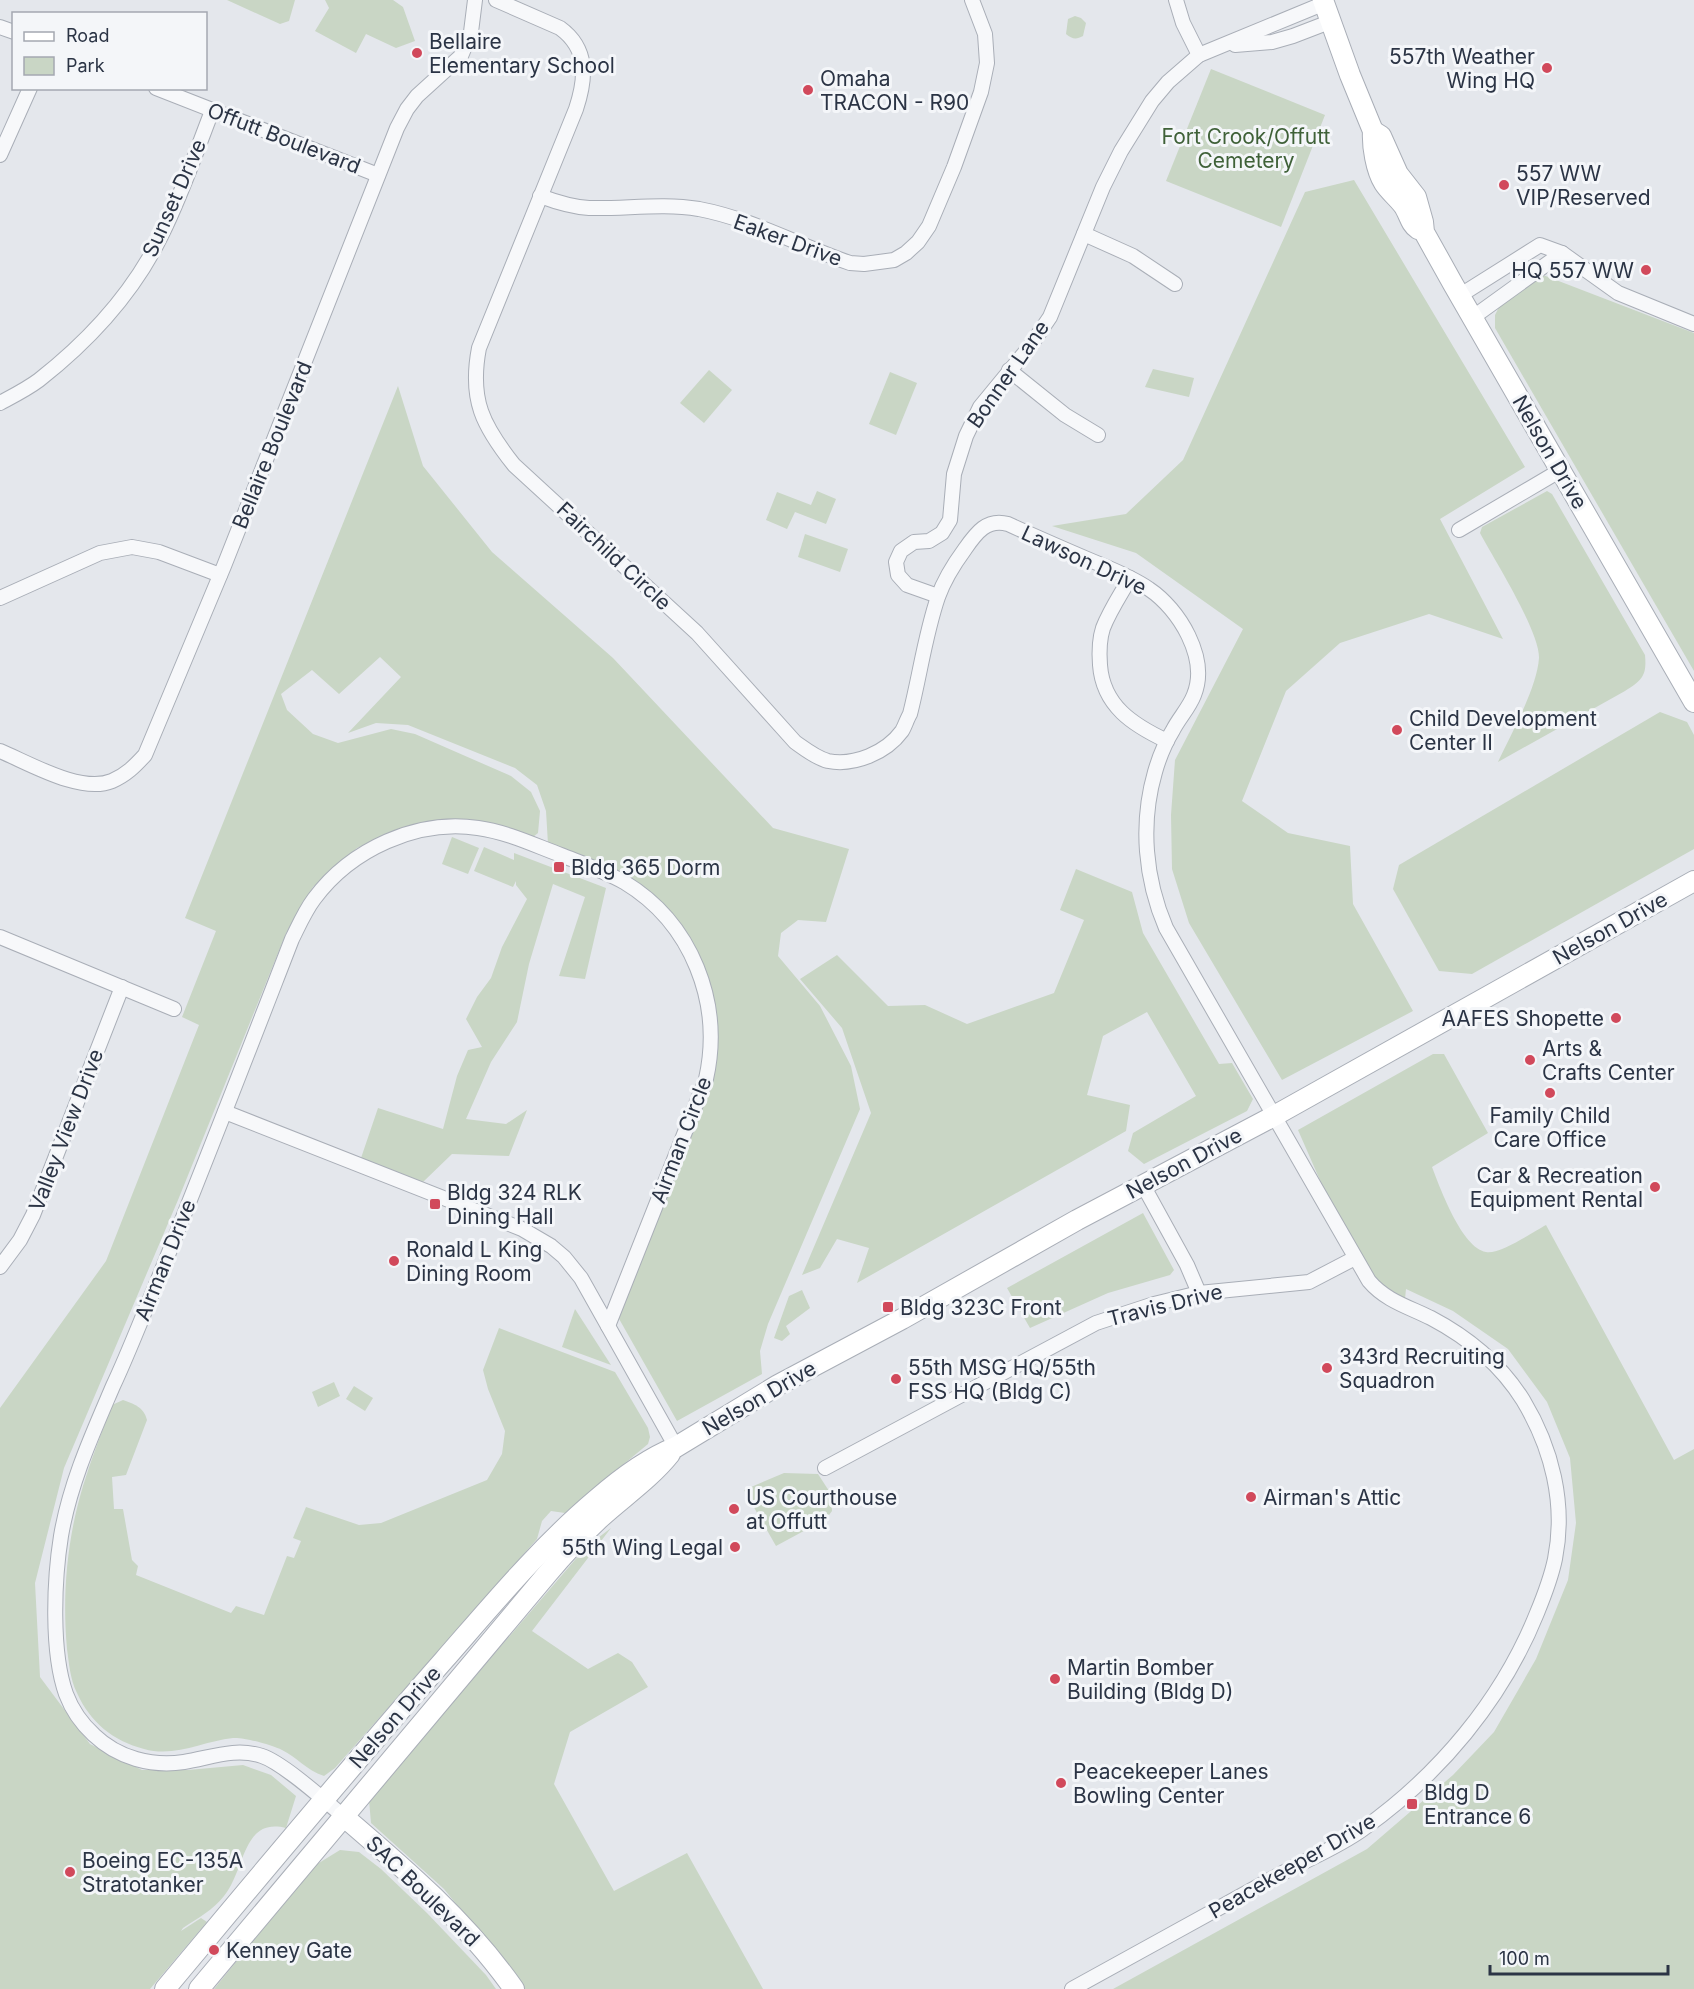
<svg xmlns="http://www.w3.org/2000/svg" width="1694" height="1989" font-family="Inter,sans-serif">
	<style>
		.green { fill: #c9d6c5 }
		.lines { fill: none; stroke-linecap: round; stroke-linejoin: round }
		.street-casing { stroke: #a9aeb7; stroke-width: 16 }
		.secondary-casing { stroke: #a9aeb7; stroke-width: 22 }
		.street { stroke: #f7f8fa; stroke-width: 14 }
		.secondary { stroke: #fff; stroke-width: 20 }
		.poi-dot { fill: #d1495b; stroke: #f4f6f9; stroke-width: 2 }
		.labels { text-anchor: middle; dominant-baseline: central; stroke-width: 6; stroke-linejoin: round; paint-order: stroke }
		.poi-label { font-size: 21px; fill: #2b3445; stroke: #f4f6f9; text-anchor: start }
		.park-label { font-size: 21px; fill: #3f6138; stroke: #f4f6f9 }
		.street-label { font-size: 21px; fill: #2b3445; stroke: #f4f6f9 }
	</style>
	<rect width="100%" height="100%" fill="#e4e7ec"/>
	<g class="green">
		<path d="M227,0H295L289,21L280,24Z"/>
		<path d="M325,0H393L403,7L415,41L396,48L366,34L356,53L315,31L329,8Z"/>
		<path d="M1075,16L1081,18L1086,23L1083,36C1076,40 1072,39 1066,34L1068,19Z"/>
		<path d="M1211,69L1325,115L1281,227L1166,181Z"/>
		<path d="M1354,180L1525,467L1440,519L1503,639L1429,614L1340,643L1286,691L1242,801L1288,833L1350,846L1353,904L1413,1011L1282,1080L1189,923L1172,869L1171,815L1175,760L1243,629L1136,553L1052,526L1126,514L1183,460L1305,192Z"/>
		<path d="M1543,275L1694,333V671L1495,328V315L1500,305Z"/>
		<path d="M1153,369L1194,378L1189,397L1145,387Z"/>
		<path d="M709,370L732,390L704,423L680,403Z"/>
		<path d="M890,372L917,383L896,435L869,424Z"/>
		<path d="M398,386L423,466L492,552L613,658L773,828L849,849L826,922L798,920L781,933L778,956L820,1006L851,1066L860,1109L768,1324L760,1351L762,1374L677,1421L618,1317L705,1098L716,1057V1025L709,980L688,936L663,906L548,844L546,811L537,785L515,768L408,725L376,723L348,733L401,677L380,657L339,694L312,670L281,694L287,710L313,734L338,743L391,729L415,734L511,776L531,792L540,811L538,833L533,837L472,821L411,825L357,848L313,887L287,931L178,1200L64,1468L35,1583L40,1677L90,1744L142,1770H188L243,1765L271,1775L296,1796L286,1828C242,1817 246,1869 224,1896C213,1910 198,1918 183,1928L181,1931L201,1918L207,1922L150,1989H0V1408L106,1261L199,1025L182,1017L216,931L185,918Z"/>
		<path d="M817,491L836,499L826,524L795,512L787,529L766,520L777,492L811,505Z"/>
		<path d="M1547,491L1552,494L1645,655C1647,676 1642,680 1625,691L1498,762C1511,734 1537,688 1539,658C1540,632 1494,559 1480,533L1482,527Z"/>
		<path d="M805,534L848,549L840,572L798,557Z"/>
		<path d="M1660,712L1687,722L1694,735V849L1472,974L1439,971L1393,889L1399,865Z"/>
		<path d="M452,837L479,848L468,874L442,864Z"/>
		<path d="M484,847L514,860V853L606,888L585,979L559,976L585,897L553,884L529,964L517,1022L491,1062L466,1119L506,1124L527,1110L509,1156L452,1154L423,1182L361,1158L378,1108L443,1129L457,1076L468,1050L482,1047L466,1019L477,997L491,978L502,947L527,899L516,885V881L513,887L474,871Z"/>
		<path d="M1076,869L1132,892L1143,933L1219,1064L1232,1063L1253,1099L1247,1111L1144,1164L1128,1151L1133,1133L1196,1096L1147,1012L1103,1036L1087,1095L1130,1105L1126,1131L857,1283L869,1248L837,1239L820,1268L802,1275L871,1113L842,1028L800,979L837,955L888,1006L925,1005L967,1024L1054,993L1084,920L1060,910Z"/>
		<path d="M1433,1054H1444L1488,1133L1432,1167C1440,1188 1462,1248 1486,1252C1499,1255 1533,1232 1546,1225L1674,1460L1694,1449V1989H1113L1367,1849L1453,1775L1494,1732L1536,1659L1568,1580L1576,1523L1570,1458L1547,1402L1508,1349L1453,1311L1406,1289L1405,1299L1382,1289L1326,1194L1298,1130Z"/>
		<path d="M1143,1213L1174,1270L1170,1275L1108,1293L1030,1328L1007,1288Z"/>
		<path d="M802,1290L810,1308L786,1326L790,1334L782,1341L774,1338L789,1296Z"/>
		<path d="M575,1309L611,1365L562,1347Z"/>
		<path d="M499,1328L615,1372L648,1428L650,1437L648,1444L565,1513L551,1511L542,1521L537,1539L335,1768L324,1776C306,1770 297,1757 282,1750C272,1745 244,1737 233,1738C203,1741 175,1758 144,1749C113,1741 90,1722 77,1693C70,1679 69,1663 67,1649C62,1594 67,1539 83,1486C91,1459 102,1432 112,1405L123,1400C134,1404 144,1407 147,1420L126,1475L112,1477L114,1509H123L132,1560L138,1566L136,1575L231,1613L236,1606L264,1615L287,1556L294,1558L301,1541L293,1538L306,1507L359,1525L381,1523L487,1480L502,1454L505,1431L488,1389L483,1370Z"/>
		<path d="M334,1382L340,1396L318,1407L312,1392Z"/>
		<path d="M354,1386L373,1398L365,1411L346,1399Z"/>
		<path d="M784,1473L818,1474L831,1494L832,1511L826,1519L776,1546L744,1490Z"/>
		<path d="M611,1528L532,1631L588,1669L618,1653L632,1662L648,1687L570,1732L554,1784L614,1891L687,1853L763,1989H525L444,1889L371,1823L369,1800L586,1547Z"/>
		<path d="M340,1850L359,1852L381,1869L427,1913L486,1975L496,1989H214L314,1866Z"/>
	</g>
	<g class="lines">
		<g class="street-casing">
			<g id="street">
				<path d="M496,0L560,28C589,49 586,79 576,109L479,348C469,400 483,426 514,465L697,633L795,742C805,749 816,758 828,761C854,766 886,753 902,731C905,726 907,719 910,714C920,675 925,635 938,597C944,580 954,564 965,549C976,533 987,518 1008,524C1036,537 1064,549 1092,561C1111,569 1132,577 1149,589C1179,609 1209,658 1194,695C1189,708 1179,718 1173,730C1165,743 1159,758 1155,772C1140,824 1145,879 1166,928L1369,1281C1386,1301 1409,1307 1431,1318C1467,1337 1501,1365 1523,1400C1552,1448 1566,1504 1555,1559C1551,1578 1544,1596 1537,1613C1502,1700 1439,1775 1363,1829C1337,1848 1305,1860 1277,1876C1209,1914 1140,1951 1072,1989"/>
				<path d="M1176,0L1183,23L1199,55"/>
				<path d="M0,27L14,32"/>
				<path d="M1235,45L1272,42L1293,36L1332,21"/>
				<path d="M156,88L378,175"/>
				<path d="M0,155L30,88"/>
				<path d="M540,196C556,202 571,207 589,208C626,209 662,203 699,209C752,219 800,246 850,263L864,264L894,260L906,253L918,242L929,226L954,167L981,92L987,63L985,34L972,0"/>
				<path d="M1084,234L1133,256L1175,284"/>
				<path d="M1459,296L1540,245L1562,253L1618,293L1694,324"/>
				<path d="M1472,318L1562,253"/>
				<path d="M1009,370L1065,415L1098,435"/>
				<path d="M0,403C13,396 27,389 39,380C90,340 134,292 162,234C182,194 196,152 212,111"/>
				<path d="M1459,530L1561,470"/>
				<path d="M1130,578C1121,594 1110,610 1103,628C1099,640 1099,652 1100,665C1103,706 1133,725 1167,741"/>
				<path d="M938,596L907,585L898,575L896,562L901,551L914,542L929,541L942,533L950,520L954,474L966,436L980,407L1031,345L1050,317L1103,187L1121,151L1152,101L1168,82L1199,55L1325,3"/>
				<path d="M0,598L100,553L132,547L159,552L220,575"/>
				<path d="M0,751C29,763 81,794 112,781C126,775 135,766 145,755L224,566L397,128L407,109L417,96L461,56L471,32L475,0"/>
				<path d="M0,937L174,1009"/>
				<path d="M225,1112L522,1229L551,1246L564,1257L581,1278L676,1447"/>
				<path d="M1143,1185L1187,1265L1199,1293"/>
				<path d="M0,1267L20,1240L33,1215L122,987"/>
				<path d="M825,1468L1096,1323L1154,1304L1199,1293L1309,1282L1355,1258"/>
				<path d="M343,1816C324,1800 283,1763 262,1756C235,1747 210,1758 184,1762C152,1767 118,1758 94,1735C82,1724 72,1710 66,1694C51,1652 54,1580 61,1536C70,1483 92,1435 113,1386C128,1354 141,1320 155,1287C202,1172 247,1055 292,939C299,925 305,911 314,899C351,849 417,819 478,828C507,832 534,845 561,855C581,863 604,871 624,882C692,923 723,1003 706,1079L608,1326"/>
			</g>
		</g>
		<g class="secondary-casing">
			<g id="secondary">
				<path d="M1323,0L1350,75L1373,131C1372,146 1376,170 1384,183C1389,191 1397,197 1403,205C1409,213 1410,224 1418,229"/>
				<path d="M1373,131L1381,136L1398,174L1416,197L1423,222L1424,232L1453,284L1694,702"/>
				<path d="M343,1816C405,1869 467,1922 514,1989"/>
				<path d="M165,1989C257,1879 349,1768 444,1660C493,1604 540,1547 597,1499C621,1478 646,1459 676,1447L778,1385L902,1319L1077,1220L1274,1116L1694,881"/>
				<path d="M199,1989L548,1573C564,1554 581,1536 599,1519C623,1497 650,1479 670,1454"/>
			</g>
		</g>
		<use href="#street" class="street"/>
		<use href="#secondary" class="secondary"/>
	</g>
	<g class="poi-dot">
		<circle cx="417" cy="53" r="6"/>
		<circle cx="1547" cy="68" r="6"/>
		<circle cx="808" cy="90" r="6"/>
		<circle cx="1504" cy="185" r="6"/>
		<circle cx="1646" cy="270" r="6"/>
		<circle cx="1397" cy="730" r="6"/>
		<rect x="553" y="861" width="12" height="12" rx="3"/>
		<circle cx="1616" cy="1018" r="6"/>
		<circle cx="1530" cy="1060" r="6"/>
		<circle cx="1550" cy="1093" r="6"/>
		<circle cx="1655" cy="1187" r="6"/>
		<rect x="429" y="1198" width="12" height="12" rx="3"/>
		<circle cx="394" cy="1261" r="6"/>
		<rect x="882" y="1301" width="12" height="12" rx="3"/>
		<circle cx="1327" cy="1368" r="6"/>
		<circle cx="896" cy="1379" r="6"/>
		<circle cx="1251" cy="1497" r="6"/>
		<circle cx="734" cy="1509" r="6"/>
		<circle cx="735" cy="1547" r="6"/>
		<circle cx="1055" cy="1679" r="6"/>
		<circle cx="1061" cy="1783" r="6"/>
		<rect x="1406" y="1798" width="12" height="12" rx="3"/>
		<circle cx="70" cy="1872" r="6"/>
		<circle cx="214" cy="1950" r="6"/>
	</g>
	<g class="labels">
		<g class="poi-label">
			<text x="429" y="41">Bellaire<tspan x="429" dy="24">Elementary School</tspan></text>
			<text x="1535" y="56" text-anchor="end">557th Weather<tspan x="1535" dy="24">Wing HQ</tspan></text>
			<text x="820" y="78">Omaha<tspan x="820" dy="24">TRACON - R90</tspan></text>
			<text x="1516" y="173">557 WW<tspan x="1516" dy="24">VIP/Reserved</tspan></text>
			<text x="1634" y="270" text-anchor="end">HQ 557 WW</text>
			<text x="1409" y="718">Child Development<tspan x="1409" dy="24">Center II</tspan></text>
			<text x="571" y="867">Bldg 365 Dorm</text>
			<text x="1604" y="1018" text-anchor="end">AAFES Shopette</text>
			<text x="1542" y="1048">Arts &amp;<tspan x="1542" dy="24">Crafts Center</tspan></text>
			<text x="1550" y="1115" text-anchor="middle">Family Child<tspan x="1550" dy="24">Care Office</tspan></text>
			<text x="1643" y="1175" text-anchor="end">Car &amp; Recreation<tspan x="1643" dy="24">Equipment Rental</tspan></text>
			<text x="447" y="1192">Bldg 324 RLK<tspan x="447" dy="24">Dining Hall</tspan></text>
			<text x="406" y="1249">Ronald L King<tspan x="406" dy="24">Dining Room</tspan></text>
			<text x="900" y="1307">Bldg 323C Front</text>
			<text x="1339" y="1356">343rd Recruiting<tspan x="1339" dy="24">Squadron</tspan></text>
			<text x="908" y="1367">55th MSG HQ/55th<tspan x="908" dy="24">FSS HQ (Bldg C)</tspan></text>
			<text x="746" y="1497">US Courthouse<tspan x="746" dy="24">at Offutt</tspan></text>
			<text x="1263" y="1497">Airman's Attic</text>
			<text x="723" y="1547" text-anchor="end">55th Wing Legal</text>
			<text x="1067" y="1667">Martin Bomber<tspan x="1067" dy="24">Building (Bldg D)</tspan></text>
			<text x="1073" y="1771">Peacekeeper Lanes<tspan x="1073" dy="24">Bowling Center</tspan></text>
			<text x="1424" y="1792">Bldg D<tspan x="1424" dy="24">Entrance 6</tspan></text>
			<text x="82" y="1860">Boeing EC-135A<tspan x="82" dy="24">Stratotanker</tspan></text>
			<text x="226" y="1950">Kenney Gate</text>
		</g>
		<g class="park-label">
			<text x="1246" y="136">Fort Crook/Offutt<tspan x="1246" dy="24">Cemetery</tspan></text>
		</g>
		<g class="street-label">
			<text transform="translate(284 138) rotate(21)">Offutt Boulevard</text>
			<text transform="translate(174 198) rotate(-66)">Sunset Drive</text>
			<text transform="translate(788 240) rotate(20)">Eaker Drive</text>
			<text transform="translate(1008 374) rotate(-55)">Bonner Lane</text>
			<text transform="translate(272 445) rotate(-68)">Bellaire Boulevard</text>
			<text transform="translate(1550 452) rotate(60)">Nelson Drive</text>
			<text transform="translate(614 556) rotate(43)">Fairchild Circle</text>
			<text transform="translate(1084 560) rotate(25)">Lawson Drive</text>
			<text transform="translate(1610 928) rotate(-29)">Nelson Drive</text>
			<text transform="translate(66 1130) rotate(-69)">Valley View Drive</text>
			<text transform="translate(681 1140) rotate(-69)">Airman Circle</text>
			<text transform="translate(1184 1163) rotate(-28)">Nelson Drive</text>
			<text transform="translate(165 1260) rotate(-68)">Airman Drive</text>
			<text transform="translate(1165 1305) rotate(-14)">Travis Drive</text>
			<text transform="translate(759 1398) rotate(-30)">Nelson Drive</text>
			<text transform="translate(395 1717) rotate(-49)">Nelson Drive</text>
			<text transform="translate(1292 1866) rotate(-30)">Peacekeeper Drive</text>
			<text transform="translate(423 1891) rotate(44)">SAC Boulevard</text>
		</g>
	</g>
	<rect x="12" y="12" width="195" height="78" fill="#f4f6f9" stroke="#a4a8b1" stroke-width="1.5"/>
	<rect x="24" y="32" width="30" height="9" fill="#ffffff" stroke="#a4a8b1" stroke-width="1.5"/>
	<text x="66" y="42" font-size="18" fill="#2b3445">Road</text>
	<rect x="24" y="57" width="30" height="18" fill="#c9d6c5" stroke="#a4a8b1" stroke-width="1.5"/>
	<text x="66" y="72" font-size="18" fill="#2b3445">Park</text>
	<path d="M1490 1965v9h178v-9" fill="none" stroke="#2b3445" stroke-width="3"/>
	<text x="1499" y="1965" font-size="18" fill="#2b3445" stroke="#f4f6f9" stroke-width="4.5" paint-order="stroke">100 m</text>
</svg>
